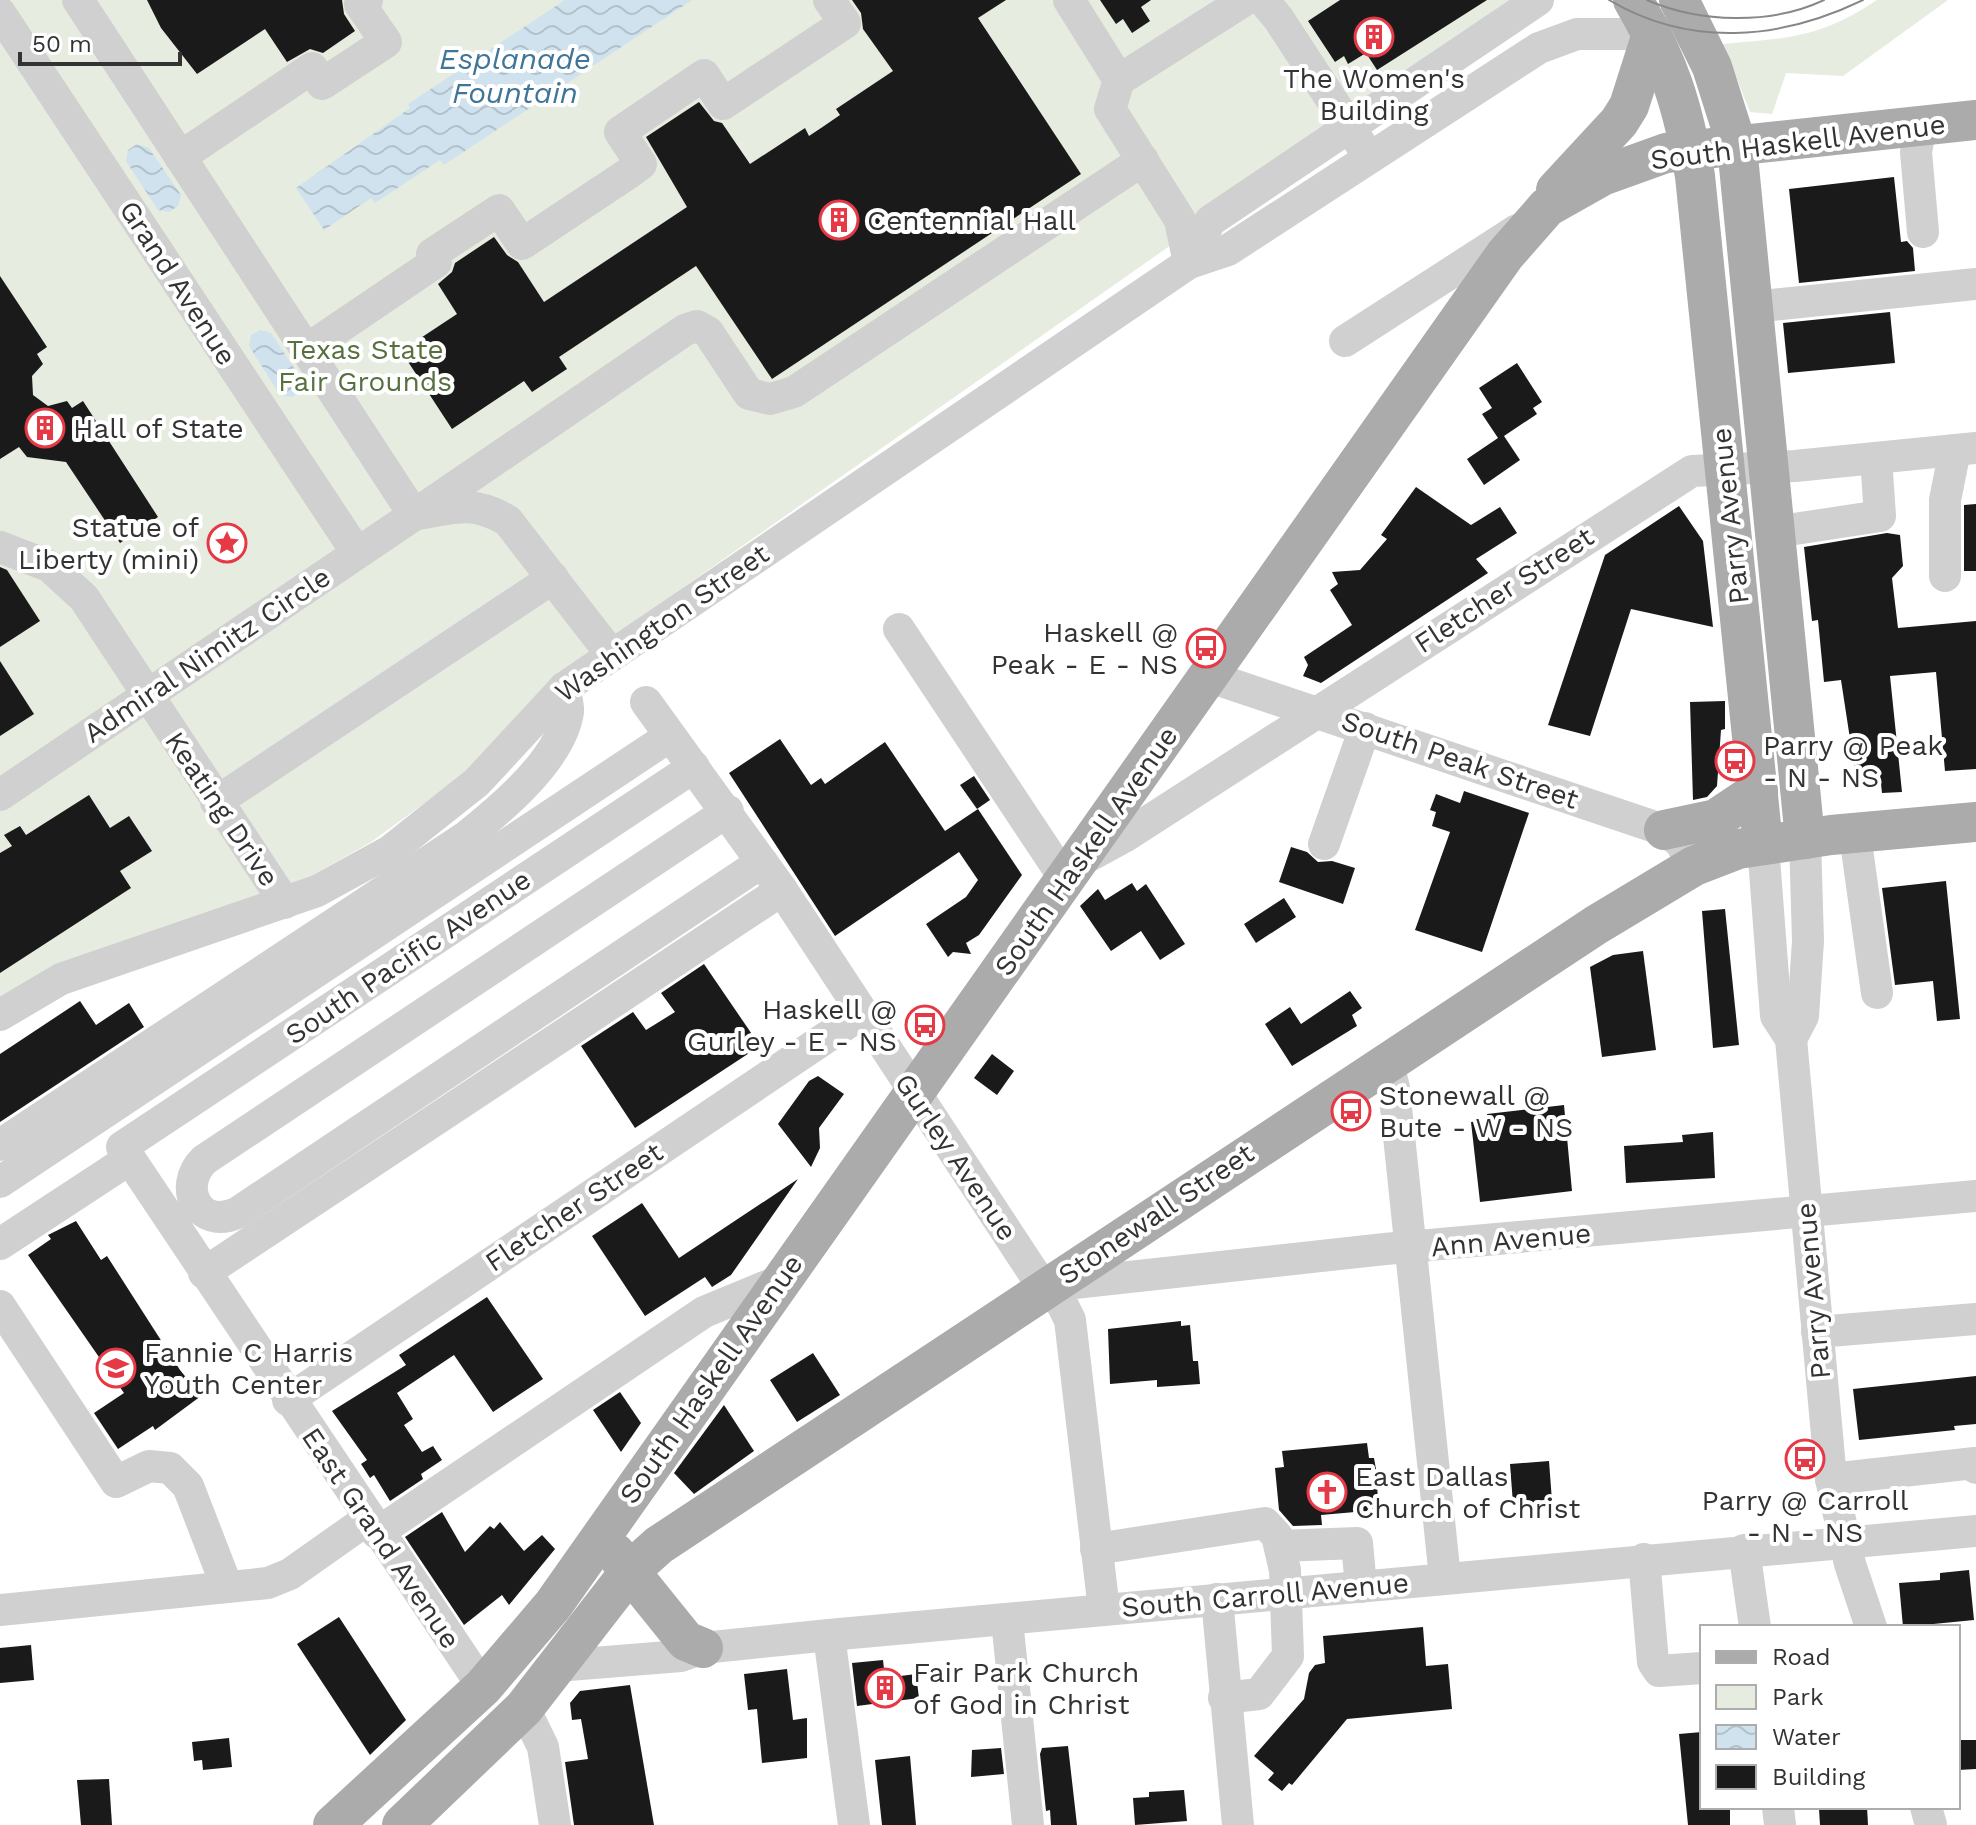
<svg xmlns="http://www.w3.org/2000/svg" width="1976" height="1825" font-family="'Work Sans',sans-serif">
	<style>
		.park { fill: #e6ecdf }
		.water { fill: url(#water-waves) }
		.building { fill: #1a1a1a }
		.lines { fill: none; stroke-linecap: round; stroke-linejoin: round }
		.minor { stroke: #d0d0d0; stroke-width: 32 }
		.major { stroke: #ababab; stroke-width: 40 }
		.tram { stroke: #888; stroke-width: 2 }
		.labels { text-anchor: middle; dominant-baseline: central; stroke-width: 8; stroke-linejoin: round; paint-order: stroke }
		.poi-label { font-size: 28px; fill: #333; stroke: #fff; text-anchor: start }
		.street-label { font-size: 28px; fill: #333; stroke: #fff }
		.park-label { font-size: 28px; fill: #56703f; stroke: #fff }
		.water-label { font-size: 30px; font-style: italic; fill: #3f7597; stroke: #fff }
	</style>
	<defs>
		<pattern id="water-waves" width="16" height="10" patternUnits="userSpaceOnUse" patternTransform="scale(2)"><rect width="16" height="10" fill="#cfe2ee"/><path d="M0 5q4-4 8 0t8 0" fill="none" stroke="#b2c2cd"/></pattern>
	</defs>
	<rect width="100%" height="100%" fill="#fff"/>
	<g class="park">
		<path d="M0,0H1520L550,681L462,776L371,842L297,884L0,998Z"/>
		<path d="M1877,0H1948L1843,76L1786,73L1772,114L1750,112L1723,44C1789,38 1820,38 1877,0Z"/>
	</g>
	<g class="water">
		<path d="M565,0H692L444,165L440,160L375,203L371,198L324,230L296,188L410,108L408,104Z"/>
		<path d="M137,144L149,148L181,195L178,206L169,212L158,210L126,161L128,150Z"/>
		<path d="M260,330L271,333L302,380L300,392L292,397L280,395L249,346L251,335Z"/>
	</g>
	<g class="building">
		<path d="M147,0H342L344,14L355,31L323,53L310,49L287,62L265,29L197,74L161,28Z"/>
		<path d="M852,0H1006L978,18L1081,174L772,379L696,266L559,357L567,369L532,392L524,381L452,429L401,351L457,314L438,284L452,272L455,263L494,237L507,255L518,262L544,302L687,207L646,137L699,102L714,121L722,123L750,164L805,128L809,136L824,126L840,115L836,109L893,71L863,29L861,13Z"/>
		<path d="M1100,0H1151L1141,7L1150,21L1132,33L1123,19L1116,24Z"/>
		<path d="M1340,0H1487L1377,70L1366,53L1348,64L1344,56L1335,62L1308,21Z"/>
		<path d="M1894,177L1901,242L1907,241L1913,248L1915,271L1799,283L1789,189Z"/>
		<path d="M0,276L47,347L37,354L43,364L32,376L33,395L48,406L67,401L72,408L83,401L158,517L120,543L66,462L27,457L19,447L0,459Z"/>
		<path d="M1890,312L1895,363L1788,373L1783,323Z"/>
		<path d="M1517,363L1542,402L1533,408L1537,414L1504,436L1520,460L1484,485L1467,459L1498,438L1482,414L1492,408L1479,388Z"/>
		<path d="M1416,487L1471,525L1500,507L1517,533L1476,559L1488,573L1321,683L1303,676L1308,665L1304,657L1352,625L1330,590L1338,584L1332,572L1360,570L1387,539L1381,535Z"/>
		<path d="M1976,504V571H1964V505Z"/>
		<path d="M1679,506L1703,541L1713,627L1631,609L1590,736L1548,725L1605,555Z"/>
		<path d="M1887,533L1900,535L1903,566L1892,578L1898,628L1976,621V769L1945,771L1936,672L1890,676L1902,792L1882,793L1880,775L1856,778L1841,680L1824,682L1818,620L1812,621L1804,547Z"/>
		<path d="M0,567L7,570L40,621L0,647Z"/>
		<path d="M0,661L34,714L0,736Z"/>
		<path d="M1725,701V729L1721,730L1717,786L1707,797L1693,800L1690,702Z"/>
		<path d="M780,739L811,785L821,778L825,784L885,742L945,831L978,809L1022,875L979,935L966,943L971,954L953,952L948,957L926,924L966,897L978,880L959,852L835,936L729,773Z"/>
		<path d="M974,776L990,800L977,809L960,785Z"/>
		<path d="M1464,791L1529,813L1482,952L1415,930L1450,832L1432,826L1436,812L1430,810L1436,794L1460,803Z"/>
		<path d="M89,795L110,828L129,816L152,851L120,871L131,888L0,973V853L12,846L4,835L20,826L26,835Z"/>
		<path d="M1291,847L1307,852L1318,862L1332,861L1355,868L1343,904L1279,882Z"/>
		<path d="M1946,881L1960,1019L1937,1021L1933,981L1895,985L1882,888Z"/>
		<path d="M1132,883L1137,891L1146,884L1185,944L1160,960L1141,931L1111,951L1080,906L1098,889L1105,900Z"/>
		<path d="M1284,898L1296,917L1256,943L1244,924Z"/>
		<path d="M1725,909L1739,1045L1713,1048L1702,911Z"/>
		<path d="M1643,951L1656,1050L1602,1057L1590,967L1613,955Z"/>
		<path d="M704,964L760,1046L635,1128L581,1046L633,1012L646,1030L675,1012L661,993Z"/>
		<path d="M1350,991L1362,1008L1352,1015L1357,1026L1292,1066L1265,1024L1290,1007L1301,1024Z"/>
		<path d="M80,1001L96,1025L129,1003L144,1027L0,1122V1054Z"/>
		<path d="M992,1054L1014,1071L997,1095L974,1078Z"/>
		<path d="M818,1076L844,1094L819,1128L820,1148L811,1167L778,1124L809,1081Z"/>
		<path d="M1564,1105L1572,1191L1480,1202L1471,1122L1488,1120L1487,1114Z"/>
		<path d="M1713,1132L1715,1178L1626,1183L1624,1146L1683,1142L1682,1135Z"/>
		<path d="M798,1179L731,1275L712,1287L705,1277L645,1316L592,1236L642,1203L679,1258Z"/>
		<path d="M76,1221L101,1260L107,1256L180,1370L201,1396L155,1430L153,1426L118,1449L94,1413L124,1393L28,1255L51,1239L48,1235Z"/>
		<path d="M487,1297L543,1379L493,1412L454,1355L397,1393L413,1419L404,1425L422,1452L433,1446L442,1460L421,1474L423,1479L390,1501L374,1475L370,1478L361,1464L367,1460L332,1411L406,1365L399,1355Z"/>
		<path d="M1181,1321V1326L1190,1325L1193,1361H1198L1200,1384L1157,1387V1380L1110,1384L1108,1329Z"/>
		<path d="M813,1353L840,1395L797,1422L770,1380Z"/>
		<path d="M1976,1376V1424L1954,1426L1955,1430L1859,1440L1853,1389Z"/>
		<path d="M620,1392L641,1423L621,1452L593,1410Z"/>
		<path d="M724,1405L754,1451L694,1494L674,1473Z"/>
		<path d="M1367,1443L1369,1458H1374L1377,1475L1378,1510L1321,1515L1322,1525L1293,1526L1279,1510L1275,1468L1284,1467L1282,1451Z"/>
		<path d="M1549,1461L1552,1501L1513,1504L1510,1464Z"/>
		<path d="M442,1512L465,1552L490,1526L494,1529L500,1522L524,1551L542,1535L555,1549L509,1605L502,1595L464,1625L405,1537Z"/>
		<path d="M1969,1570L1974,1620L1903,1627L1899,1583L1940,1580V1573Z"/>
		<path d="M339,1617L406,1720L370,1755L297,1644Z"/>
		<path d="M1423,1627L1426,1666L1448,1664L1452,1709L1347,1719L1292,1785L1289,1783L1282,1791L1268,1780L1274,1773L1254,1756L1304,1699L1309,1673L1315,1665L1325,1663L1323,1636Z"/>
		<path d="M31,1645L34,1680L0,1683V1648Z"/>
		<path d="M883,1660L885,1678L916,1674L919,1698L857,1706L852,1663Z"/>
		<path d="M787,1669L793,1720L807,1718V1758L762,1763L757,1709L748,1710L744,1674Z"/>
		<path d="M630,1685L654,1825H574L565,1762L588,1759L581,1719L572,1720L570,1703L580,1691Z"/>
		<path d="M1702,1732V1807H1730V1825H1688L1679,1734Z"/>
		<path d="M229,1738L232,1767L203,1770L202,1760L194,1761L192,1742Z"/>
		<path d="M1958,1740H1976V1769L1958,1770Z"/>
		<path d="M1068,1746L1077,1825H1051L1050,1810L1046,1811L1040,1754L1042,1748Z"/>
		<path d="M1001,1748L1004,1774L971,1777L972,1750Z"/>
		<path d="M910,1756L916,1825H882L875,1760Z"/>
		<path d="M109,1779L112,1825H81L77,1780Z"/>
		<path d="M1184,1790L1187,1821L1135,1825L1133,1798L1149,1797V1792Z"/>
		<path d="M1843,1807H1867L1868,1825H1820L1819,1809Z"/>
	</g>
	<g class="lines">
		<g class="minor">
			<path d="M78,0L414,515L685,330L697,326L708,332L749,394L770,399L794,392L1143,160"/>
			<path d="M1069,0L1119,80L1245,0"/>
			<path d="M1263,0L1278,18L1362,146"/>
			<path d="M0,13L357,553"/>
			<path d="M1119,80L1110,109L1180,220L1189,263"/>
			<path d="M1921,125L1916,152L1923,232"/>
			<path d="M180,157L312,68L322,84L386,42L360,4L367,0"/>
			<path d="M1189,263L1210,221L1538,0"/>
			<path d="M1752,307L1976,284"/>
			<path d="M1345,341L1517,230"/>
			<path d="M306,350L436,262L432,254L499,210L522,244L629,173L641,164L620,132L704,75L723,104L845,23L829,0"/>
			<path d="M1775,532L1880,516L1876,458"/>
			<path d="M0,547L49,566L84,598L285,903"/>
			<path d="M1945,576V500L1955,450"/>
			<path d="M899,629L1065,879"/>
			<path d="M1210,677L1664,830L1680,842L1694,866"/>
			<path d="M646,702L782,890L1033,1272L1062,1304L1070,1320L1104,1610"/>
			<path d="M0,795L414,515C453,508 473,499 508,521L611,654"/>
			<path d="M216,802L553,578"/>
			<path d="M728,811L204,1160C177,1187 198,1230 237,1213L762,862"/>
			<path d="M1855,835L1877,993"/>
			<path d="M1324,844L1365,728"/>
			<path d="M1763,845L1776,1016L1791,1039L1831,1479L1850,1564L1871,1627"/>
			<path d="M1078,862L1124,837L1692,471L1795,466L1976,448"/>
			<path d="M0,1015L61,979L317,891L390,851L477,782L564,688L1189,263L1228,250L1539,48L1577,34H1652"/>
			<path d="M1791,1039L1803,1016L1808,941L1805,839"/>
			<path d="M1387,1060L1394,1088L1445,1578"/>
			<path d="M0,1145L467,836C502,808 561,759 568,712C569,705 565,695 564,688"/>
			<path d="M0,1182L670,736"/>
			<path d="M0,1244L128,1160"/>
			<path d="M204,1273L782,890"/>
			<path d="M1056,1285L1385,1249L1976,1196"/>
			<path d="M0,1306L116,1482L149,1466L170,1468L188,1486L227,1587"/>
			<path d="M1817,1332L1976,1319"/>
			<path d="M288,1400L861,1014"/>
			<path d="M1831,1479L1975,1463L1976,1468"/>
			<path d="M377,1533L704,1312L779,1281"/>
			<path d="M1280,1546L1357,1543L1361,1587"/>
			<path d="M1096,1549L1265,1523L1277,1536L1285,1570L1288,1656L1259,1694L1224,1698"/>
			<path d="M1744,1550L1755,1627"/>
			<path d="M1644,1559L1653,1662L1659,1671L1702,1668"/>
			<path d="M1217,1599L1238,1825"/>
			<path d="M0,1610L268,1583L290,1574L368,1519"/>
			<path d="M1007,1620L1028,1825"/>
			<path d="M829,1635L854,1825"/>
			<path d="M556,1666L681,1656L703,1648L829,1635L1976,1531"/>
			<path d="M483,1687L122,1147L694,767"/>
			<path d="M524,1708L543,1747L555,1825"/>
			<path d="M1778,1807L1780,1825"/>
			<path d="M1926,1807L1931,1825"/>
		</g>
		<g class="major">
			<path d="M1633,0C1669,62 1683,106 1695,176L1763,845"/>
			<path d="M1679,0L1712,67L1737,146L1805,839"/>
			<path d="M1556,190L1619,122L1629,106L1652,34"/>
			<path d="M1664,830L1716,819L1758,791"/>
			<path d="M615,1553L686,1641L703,1648"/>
			<path d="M333,1825L483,1687L553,1605L1505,255L1547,207L1602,176L1666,153L1976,120"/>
			<path d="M402,1825L524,1708L631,1570L659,1545L1596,925L1694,866L1738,849L1831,835L1976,822"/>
		</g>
		<g class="tram">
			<path d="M1609,0C1690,48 1780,40 1863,0"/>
			<path d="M1647,0C1700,23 1771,25 1824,0"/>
		</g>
	</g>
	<defs>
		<g id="building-ring" transform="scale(2)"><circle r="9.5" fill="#fff" stroke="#e63946" stroke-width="1.5"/><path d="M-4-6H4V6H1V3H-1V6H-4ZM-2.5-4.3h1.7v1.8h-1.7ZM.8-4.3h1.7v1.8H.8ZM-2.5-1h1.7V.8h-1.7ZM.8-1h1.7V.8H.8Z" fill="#e63946"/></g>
		<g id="sight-ring" transform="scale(2)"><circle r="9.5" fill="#fff" stroke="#e63946" stroke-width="1.5"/><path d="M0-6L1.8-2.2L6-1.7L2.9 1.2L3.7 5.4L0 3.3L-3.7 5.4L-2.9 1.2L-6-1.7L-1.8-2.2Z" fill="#e63946"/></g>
		<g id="bus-ring" transform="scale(2)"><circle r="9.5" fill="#fff" stroke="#e63946" stroke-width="1.5"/><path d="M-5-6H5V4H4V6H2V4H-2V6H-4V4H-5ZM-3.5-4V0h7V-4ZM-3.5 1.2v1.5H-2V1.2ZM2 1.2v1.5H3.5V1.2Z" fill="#e63946"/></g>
		<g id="school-ring" transform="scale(2)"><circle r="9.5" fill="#fff" stroke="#e63946" stroke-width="1.5"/><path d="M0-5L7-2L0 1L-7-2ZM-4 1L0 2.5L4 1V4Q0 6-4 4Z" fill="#e63946"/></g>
		<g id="church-ring" transform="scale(2)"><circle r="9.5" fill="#fff" stroke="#e63946" stroke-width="1.5"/><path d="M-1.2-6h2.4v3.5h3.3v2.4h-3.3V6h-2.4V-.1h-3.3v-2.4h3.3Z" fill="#e63946"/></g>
	</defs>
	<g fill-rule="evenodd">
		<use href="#building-ring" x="1374" y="37"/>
		<use href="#building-ring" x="839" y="220"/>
		<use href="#building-ring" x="45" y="428"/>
		<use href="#sight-ring" x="227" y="543"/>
		<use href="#bus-ring" x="1206" y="648"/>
		<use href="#bus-ring" x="1735" y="761"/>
		<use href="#bus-ring" x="925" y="1025"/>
		<use href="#bus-ring" x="1351" y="1111"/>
		<use href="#school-ring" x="116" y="1368"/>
		<use href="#bus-ring" x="1805" y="1459"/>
		<use href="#church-ring" x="1327" y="1492"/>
		<use href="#building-ring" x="885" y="1688"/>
	</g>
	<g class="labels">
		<g class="poi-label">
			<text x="1374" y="78" text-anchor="middle">The Women's<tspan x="1374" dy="32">Building</tspan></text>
			<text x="867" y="220">Centennial Hall</text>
			<text x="73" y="428">Hall of State</text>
			<text x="199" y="527" text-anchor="end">Statue of<tspan x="199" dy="32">Liberty (mini)</tspan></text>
			<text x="1178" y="632" text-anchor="end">Haskell @<tspan x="1178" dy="32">Peak - E - NS</tspan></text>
			<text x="1763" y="745">Parry @ Peak<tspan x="1763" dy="32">- N - NS</tspan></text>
			<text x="897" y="1009" text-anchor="end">Haskell @<tspan x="897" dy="32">Gurley - E - NS</tspan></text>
			<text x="1379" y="1095">Stonewall @<tspan x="1379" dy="32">Bute - W - NS</tspan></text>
			<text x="144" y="1352">Fannie C Harris<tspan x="144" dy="32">Youth Center</tspan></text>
			<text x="1355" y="1476">East Dallas<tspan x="1355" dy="32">Church of Christ</tspan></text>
			<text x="1805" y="1500" text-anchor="middle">Parry @ Carroll<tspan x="1805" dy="32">- N - NS</tspan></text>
			<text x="913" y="1672">Fair Park Church<tspan x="913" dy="32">of God in Christ</tspan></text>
		</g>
		<g class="street-label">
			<text transform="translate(1798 142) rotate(-7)">South Haskell Avenue</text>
			<text transform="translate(178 283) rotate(57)">Grand Avenue</text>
			<text transform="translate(1730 516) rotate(-96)">Parry Avenue</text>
			<text transform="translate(1504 590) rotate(-33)">Fletcher Street</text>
			<text transform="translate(662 623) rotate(-35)">Washington Street</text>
			<text transform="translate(207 655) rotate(-34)">Admiral Nimitz Circle</text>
			<text transform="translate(1460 760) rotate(19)">South Peak Street</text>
			<text transform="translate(222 809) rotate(56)">Keating Drive</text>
			<text transform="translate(1086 851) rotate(-55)">South Haskell Avenue</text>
			<text transform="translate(408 957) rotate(-34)">South Pacific Avenue</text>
			<text transform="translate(956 1157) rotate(56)">Gurley Avenue</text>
			<text transform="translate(574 1207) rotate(-34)">Fletcher Street</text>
			<text transform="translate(1156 1214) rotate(-34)">Stonewall Street</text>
			<text transform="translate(1511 1240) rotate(-5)">Ann Avenue</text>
			<text transform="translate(1813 1291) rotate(-95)">Parry Avenue</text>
			<text transform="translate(711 1379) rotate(-55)">South Haskell Avenue</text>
			<text transform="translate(381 1538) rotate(56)">East Grand Avenue</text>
			<text transform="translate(1265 1595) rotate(-5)">South Carroll Avenue</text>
		</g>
		<g class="park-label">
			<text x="365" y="349">Texas State<tspan x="365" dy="32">Fair Grounds</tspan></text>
		</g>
		<g class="water-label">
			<text x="515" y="58">Esplanade<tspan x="515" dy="34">Fountain</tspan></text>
		</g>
	</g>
	<rect x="1700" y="1625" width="260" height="184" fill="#ffffff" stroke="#adadad" stroke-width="2"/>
	<rect x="1716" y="1651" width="40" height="12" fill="#ababab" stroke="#adadad" stroke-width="2"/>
	<text x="1772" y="1665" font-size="24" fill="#333333">Road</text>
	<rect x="1716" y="1685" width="40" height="24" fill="#e6ecdf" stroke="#adadad" stroke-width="2"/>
	<text x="1772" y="1705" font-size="24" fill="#333333">Park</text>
	<rect x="1716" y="1725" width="40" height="24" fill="url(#water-waves)" stroke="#adadad" stroke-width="2"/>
	<text x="1772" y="1745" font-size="24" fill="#333333">Water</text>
	<rect x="1716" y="1765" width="40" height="24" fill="#1a1a1a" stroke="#adadad" stroke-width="2"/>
	<text x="1772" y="1785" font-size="24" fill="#333333">Building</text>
	<path d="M20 52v12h160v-12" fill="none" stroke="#333333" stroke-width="4"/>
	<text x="32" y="52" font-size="24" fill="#333333" stroke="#ffffff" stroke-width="6" paint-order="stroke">50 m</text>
</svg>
